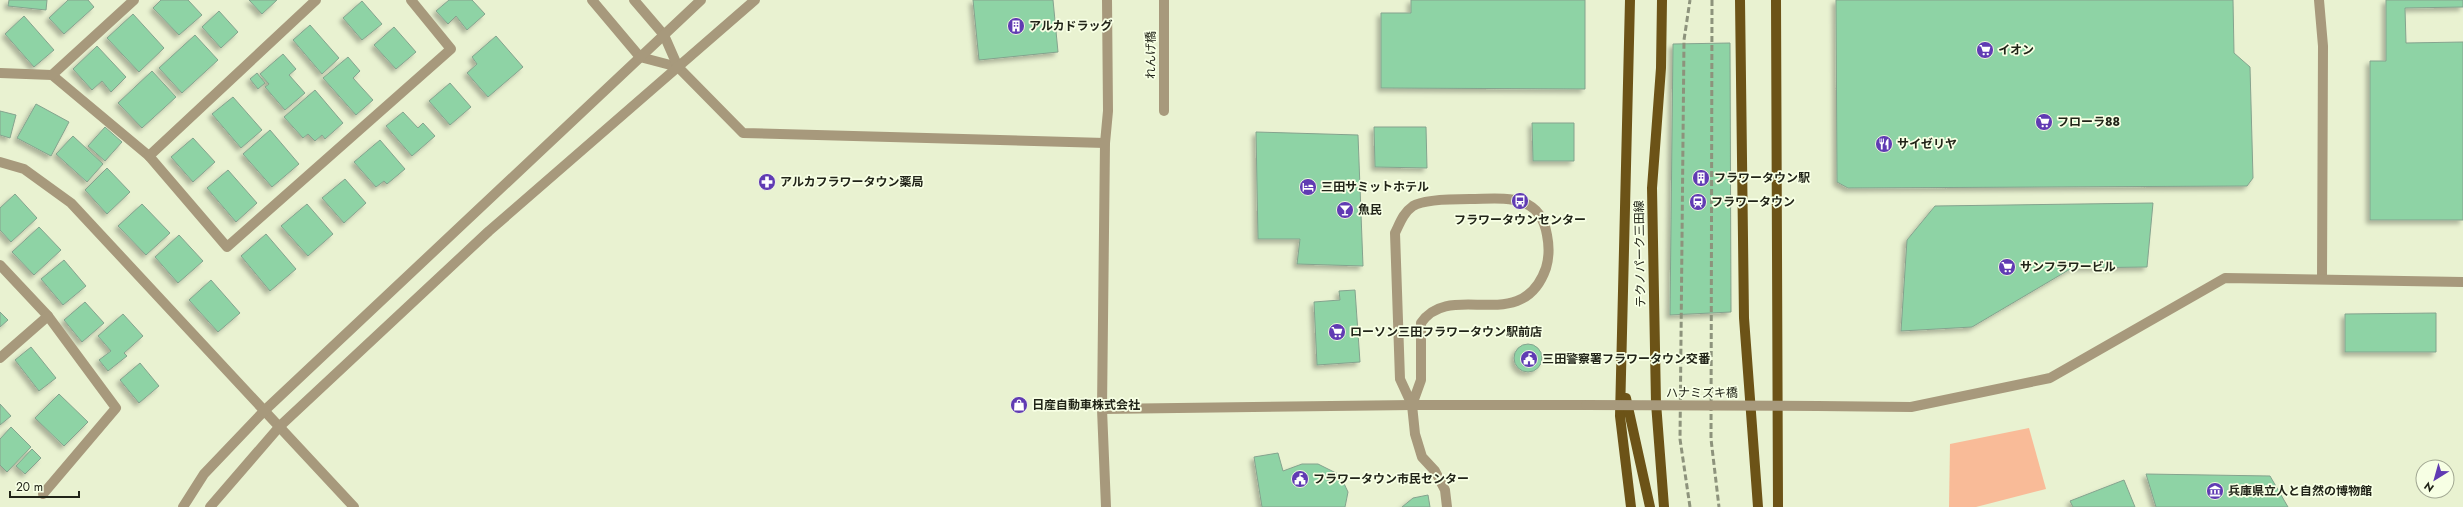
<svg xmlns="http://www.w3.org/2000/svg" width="2463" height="507" font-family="Jost,'Noto Sans JP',sans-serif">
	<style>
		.grass { fill: #f9bb98 }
		.building { fill: #8ed3a5; stroke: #85a38e; filter: url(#shadow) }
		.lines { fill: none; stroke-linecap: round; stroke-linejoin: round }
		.minor { stroke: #a7997c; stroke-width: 10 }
		.major { stroke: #6c5317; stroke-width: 10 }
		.rail { stroke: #8d937c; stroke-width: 3; stroke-dasharray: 6 3; stroke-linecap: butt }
		.minor-bridge { stroke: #a7997c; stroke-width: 10 }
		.labels { text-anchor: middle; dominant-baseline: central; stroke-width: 3.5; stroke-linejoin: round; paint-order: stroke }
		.poi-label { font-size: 12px; font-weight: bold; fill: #212418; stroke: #f7ffe4; text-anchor: start }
		.street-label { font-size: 12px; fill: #212418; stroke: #f7ffe4 }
	</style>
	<defs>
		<filter id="shadow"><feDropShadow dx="-3.5" dy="3.5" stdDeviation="2" flood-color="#0004"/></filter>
	</defs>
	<rect width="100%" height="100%" fill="#e9f2d1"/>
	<path class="grass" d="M2029,428L2046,489L1976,507H1949L1950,444Z"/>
	<g class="building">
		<path d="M9,0H47L46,10L8,6Z"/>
		<path d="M68,0H88L94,7L64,34L49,18Z"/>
		<path d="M161,0H188L202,15L179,35L153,8Z"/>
		<path d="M249,0H277L262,14Z"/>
		<path d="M449,0H472L485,14L467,30L456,16L448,24L436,11Z"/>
		<path d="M973,0H1053L1058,52L979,60Z"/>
		<path d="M1411,0H1585V89L1381,88V13H1411Z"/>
		<path d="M1836,0H2233L2234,53L2250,67L2253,178L2247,186L1848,188L1837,182Z"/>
		<path d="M2386,0H2463V7L2405,8L2406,43L2463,42V220H2370V61H2386Z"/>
		<path d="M362,1L382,24L362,40L343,18Z"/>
		<path d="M219,11L238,32L221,48L202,27Z"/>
		<path d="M133,14L164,48L139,72L107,38Z"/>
		<path d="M24,16L54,50L34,67L5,34Z"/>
		<path d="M310,25L339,58L322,74L293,40Z"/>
		<path d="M394,27L416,52L396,69L374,45Z"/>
		<path d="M195,35L218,60L182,93L159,68Z"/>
		<path d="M496,36L523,67L488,97L467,73L477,64L472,57Z"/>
		<path d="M1730,43L1731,312L1670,315L1673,44Z"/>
		<path d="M97,46L126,77L111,92L102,81L92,90L73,69Z"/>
		<path d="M283,54L296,69L289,75L305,93L285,110L265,87L269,84L260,74Z"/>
		<path d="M348,57L360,71L353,78L373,100L356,115L323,78Z"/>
		<path d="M152,71L176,97L142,128L118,103Z"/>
		<path d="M257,73L265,83L258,89L250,79Z"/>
		<path d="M450,83L471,107L450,125L429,101Z"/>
		<path d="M315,90L343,123L325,139L322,135L315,141L308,134L303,138L284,117Z"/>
		<path d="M233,97L262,130L241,148L212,114Z"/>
		<path d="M36,104L69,122L51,156L17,138Z"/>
		<path d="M0,111L16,115L10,138L0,135Z"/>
		<path d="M403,112L418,128L423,123L435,136L412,156L386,126Z"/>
		<path d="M1532,123H1574V161H1533Z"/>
		<path d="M105,127L122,142L105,161L88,146Z"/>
		<path d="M1374,127H1426L1427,168L1375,167Z"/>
		<path d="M270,130L299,164L272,187L243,154Z"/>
		<path d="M1256,132L1358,135L1363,266L1297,264L1300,239H1258Z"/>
		<path d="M73,136L103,164L87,182L56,154Z"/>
		<path d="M193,138L215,162L193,182L171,157Z"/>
		<path d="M380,140L405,169L387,184L384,181L376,187L354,162Z"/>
		<path d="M107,168L130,192L107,214L85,190Z"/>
		<path d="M228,170L257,203L236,222L207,188Z"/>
		<path d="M345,179L366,203L344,223L322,198Z"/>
		<path d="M15,194L37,218L11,242L0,230V208Z"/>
		<path d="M2153,203L2147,267L2072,268L1972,327L1901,331L1907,240L1935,206Z"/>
		<path d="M142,204L170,233L146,255L118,226Z"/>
		<path d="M307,204L333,234L308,256L281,226Z"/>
		<path d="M39,227L61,250L34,275L12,252Z"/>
		<path d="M266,234L296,269L270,291L241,256Z"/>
		<path d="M179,235L203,261L178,283L155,257Z"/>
		<path d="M64,260L86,286L63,305L41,279Z"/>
		<path d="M211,280L240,313L218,332L189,300Z"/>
		<path d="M1355,290L1360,362L1317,365L1314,302L1340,300L1339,291Z"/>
		<path d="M85,302L104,323L82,342L64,320Z"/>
		<path d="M0,312L8,320L0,327Z"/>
		<path d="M2436,313V352H2345V314Z"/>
		<path d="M123,314L143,336L124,353L127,356L108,371L99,360L111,351L98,336Z"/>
		<circle cx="1528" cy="358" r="14"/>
		<path d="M31,347L56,378L39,391L15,360Z"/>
		<path d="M140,363L159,386L139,403L120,380Z"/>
		<path d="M59,394L88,422L64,446L35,418Z"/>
		<path d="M0,404L11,416L0,425Z"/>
		<path d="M11,427L31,447L7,472L0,465V439Z"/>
		<path d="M32,449L41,458L25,474L16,466Z"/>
		<path d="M1278,453L1283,471L1302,464H1318L1340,475L1348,492L1345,507H1262L1254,457Z"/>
		<path d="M2146,474L2270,476L2288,507H2156Z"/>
		<path d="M2124,480L2135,507H2073L2070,501Z"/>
		<path d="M1428,495L1430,507H1402L1413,498Z"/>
	</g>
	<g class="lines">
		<g class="minor">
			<path d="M592,0L640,57L678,67"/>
			<path d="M634,0L664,35L678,67L743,133L1105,143"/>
			<path d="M2319,0L2323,46L2322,279"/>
			<path d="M0,73L52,75L149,156L227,247L451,49L411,0"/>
			<path d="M52,75L134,0"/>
			<path d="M1164,111V0"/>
			<path d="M149,156L316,0"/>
			<path d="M0,162L24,169L71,203L354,507"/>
			<path d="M0,265L48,316L116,408L43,494"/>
			<path d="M0,358L48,316"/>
			<path d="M1412,405L1421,380V323C1450,279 1522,337 1546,268C1549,258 1549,245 1547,235C1540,192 1503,199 1470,199C1457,199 1424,199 1413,206C1403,213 1400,223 1395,233L1400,379L1412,405L1415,434L1422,457L1435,471L1445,490L1447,507"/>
			<path d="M1818,406L1911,407L2050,378L2225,278L2463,282"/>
			<path d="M1102,409L1412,405H1586"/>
			<path d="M183,507L204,474L264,411L701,0"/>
			<path d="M210,507L280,426L489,231L755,0"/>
			<path d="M1106,507L1102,409L1105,143L1108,111L1107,0"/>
		</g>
		<g class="major">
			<path d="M1630,0L1620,416L1631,507"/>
			<path d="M1662,0L1661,68L1652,188L1656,403L1664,507"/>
			<path d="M1740,0L1744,318L1758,507"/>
			<path d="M1776,0L1778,507"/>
			<path d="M1626,398L1650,507"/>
		</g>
		<g class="rail">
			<path d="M1712,0L1711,439L1719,507"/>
			<path d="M1690,507L1680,439L1684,40L1690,0"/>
		</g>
		<path class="minor-bridge" d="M1586,405L1818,406"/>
	</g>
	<defs>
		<g id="building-disc" transform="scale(0.9)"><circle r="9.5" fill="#603bb3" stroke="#f7ffe4"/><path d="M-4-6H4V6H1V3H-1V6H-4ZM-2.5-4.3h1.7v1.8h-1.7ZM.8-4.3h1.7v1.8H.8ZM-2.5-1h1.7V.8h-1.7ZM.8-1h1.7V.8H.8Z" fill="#fff"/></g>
		<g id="supermarket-disc" transform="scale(0.9)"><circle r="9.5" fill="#603bb3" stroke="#f7ffe4"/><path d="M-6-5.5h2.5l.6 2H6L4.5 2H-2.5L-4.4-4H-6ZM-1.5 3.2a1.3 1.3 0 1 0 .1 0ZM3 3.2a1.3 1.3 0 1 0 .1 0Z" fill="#fff"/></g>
		<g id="restaurant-disc" transform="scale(0.9)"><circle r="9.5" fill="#603bb3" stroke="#f7ffe4"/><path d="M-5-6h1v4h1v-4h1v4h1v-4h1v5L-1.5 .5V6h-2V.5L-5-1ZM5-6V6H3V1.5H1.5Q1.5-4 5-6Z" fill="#fff"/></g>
		<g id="pharmacy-disc" transform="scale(0.9)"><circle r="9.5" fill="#603bb3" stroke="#f7ffe4"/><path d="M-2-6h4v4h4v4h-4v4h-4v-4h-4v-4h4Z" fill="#fff"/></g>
		<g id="hotel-disc" transform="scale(0.9)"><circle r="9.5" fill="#603bb3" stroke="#f7ffe4"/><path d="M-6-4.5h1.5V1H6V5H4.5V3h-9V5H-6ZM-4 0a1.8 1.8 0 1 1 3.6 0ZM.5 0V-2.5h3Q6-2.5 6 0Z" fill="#fff"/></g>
		<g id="bus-disc" transform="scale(0.9)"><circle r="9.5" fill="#603bb3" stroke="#f7ffe4"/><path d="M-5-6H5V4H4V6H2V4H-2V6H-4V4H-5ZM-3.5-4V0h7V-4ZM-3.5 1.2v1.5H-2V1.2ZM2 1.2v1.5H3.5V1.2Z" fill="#fff"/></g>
		<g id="station-disc" transform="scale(0.9)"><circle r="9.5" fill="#603bb3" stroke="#f7ffe4"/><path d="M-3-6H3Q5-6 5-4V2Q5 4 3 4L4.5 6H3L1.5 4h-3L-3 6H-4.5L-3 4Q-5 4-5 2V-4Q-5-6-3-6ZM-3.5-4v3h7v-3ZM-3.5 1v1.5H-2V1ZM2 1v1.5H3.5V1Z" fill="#fff"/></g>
		<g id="bar-disc" transform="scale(0.9)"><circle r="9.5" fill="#603bb3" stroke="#f7ffe4"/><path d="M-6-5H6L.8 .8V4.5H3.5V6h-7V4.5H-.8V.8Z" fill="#fff"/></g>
		<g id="civic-disc" transform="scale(0.9)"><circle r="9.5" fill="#603bb3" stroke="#f7ffe4"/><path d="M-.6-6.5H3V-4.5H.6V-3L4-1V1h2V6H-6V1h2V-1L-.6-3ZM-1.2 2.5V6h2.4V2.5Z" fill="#fff"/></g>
		<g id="shop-disc" transform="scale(0.9)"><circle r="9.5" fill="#603bb3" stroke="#f7ffe4"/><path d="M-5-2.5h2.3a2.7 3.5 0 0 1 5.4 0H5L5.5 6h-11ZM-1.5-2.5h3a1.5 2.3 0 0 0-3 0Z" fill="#fff"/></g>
		<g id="museum-disc" transform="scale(0.9)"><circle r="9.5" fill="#603bb3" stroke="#f7ffe4"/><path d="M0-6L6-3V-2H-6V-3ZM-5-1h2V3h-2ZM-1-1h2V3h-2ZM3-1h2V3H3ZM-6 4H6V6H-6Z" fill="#fff"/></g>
	</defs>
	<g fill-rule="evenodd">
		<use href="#building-disc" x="1016" y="26"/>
		<use href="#supermarket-disc" x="1985" y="50"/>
		<use href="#supermarket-disc" x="2044" y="122"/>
		<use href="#restaurant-disc" x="1884" y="144"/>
		<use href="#building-disc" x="1701" y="178"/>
		<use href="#pharmacy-disc" x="767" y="182"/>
		<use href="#hotel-disc" x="1308" y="187"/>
		<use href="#bus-disc" x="1520" y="201"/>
		<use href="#station-disc" x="1698" y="202"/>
		<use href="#bar-disc" x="1345" y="210"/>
		<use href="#supermarket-disc" x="2007" y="267"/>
		<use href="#supermarket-disc" x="1337" y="332"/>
		<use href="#civic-disc" x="1529" y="359"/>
		<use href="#shop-disc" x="1019" y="405"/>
		<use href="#civic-disc" x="1300" y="479"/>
		<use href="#museum-disc" x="2215" y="491"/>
	</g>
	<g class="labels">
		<g class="poi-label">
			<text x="1029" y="26">アルカドラッグ</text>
			<text x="1998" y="50">イオン</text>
			<text x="2057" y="122">フローラ88</text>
			<text x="1897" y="144">サイゼリヤ</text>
			<text x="1714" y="178">フラワータウン駅</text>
			<text x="780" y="182">アルカフラワータウン薬局</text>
			<text x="1321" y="187">三田サミットホテル</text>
			<text x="1711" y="202">フラワータウン</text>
			<text x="1358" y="210">魚民</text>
			<text x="1520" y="220" text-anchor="middle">フラワータウンセンター</text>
			<text x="2020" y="267">サンフラワービル</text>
			<text x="1350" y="332">ローソン三田フラワータウン駅前店</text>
			<text x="1542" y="359">三田警察署フラワータウン交番</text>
			<text x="1032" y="405">日産自動車株式会社</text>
			<text x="1313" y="479">フラワータウン市民センター</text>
			<text x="2228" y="491">兵庫県立人と自然の博物館</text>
		</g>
		<g class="street-label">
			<text transform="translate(1151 55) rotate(-90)">れんげ橋</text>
			<text transform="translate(1640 254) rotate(-91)">テクノパーク三田線</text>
			<text x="1702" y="393">ハナミズキ橋</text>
		</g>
	</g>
	<g transform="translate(2435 479) rotate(217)"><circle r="19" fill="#f7ffe4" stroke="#a1a792"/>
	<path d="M0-3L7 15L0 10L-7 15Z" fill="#603bb3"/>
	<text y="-6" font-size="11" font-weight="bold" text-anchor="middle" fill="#212418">N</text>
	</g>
	<path d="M10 491v6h69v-6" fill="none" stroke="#212418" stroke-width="2"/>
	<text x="16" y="491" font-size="12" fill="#212418" stroke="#f7ffe4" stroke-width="3" paint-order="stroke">20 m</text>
</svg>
